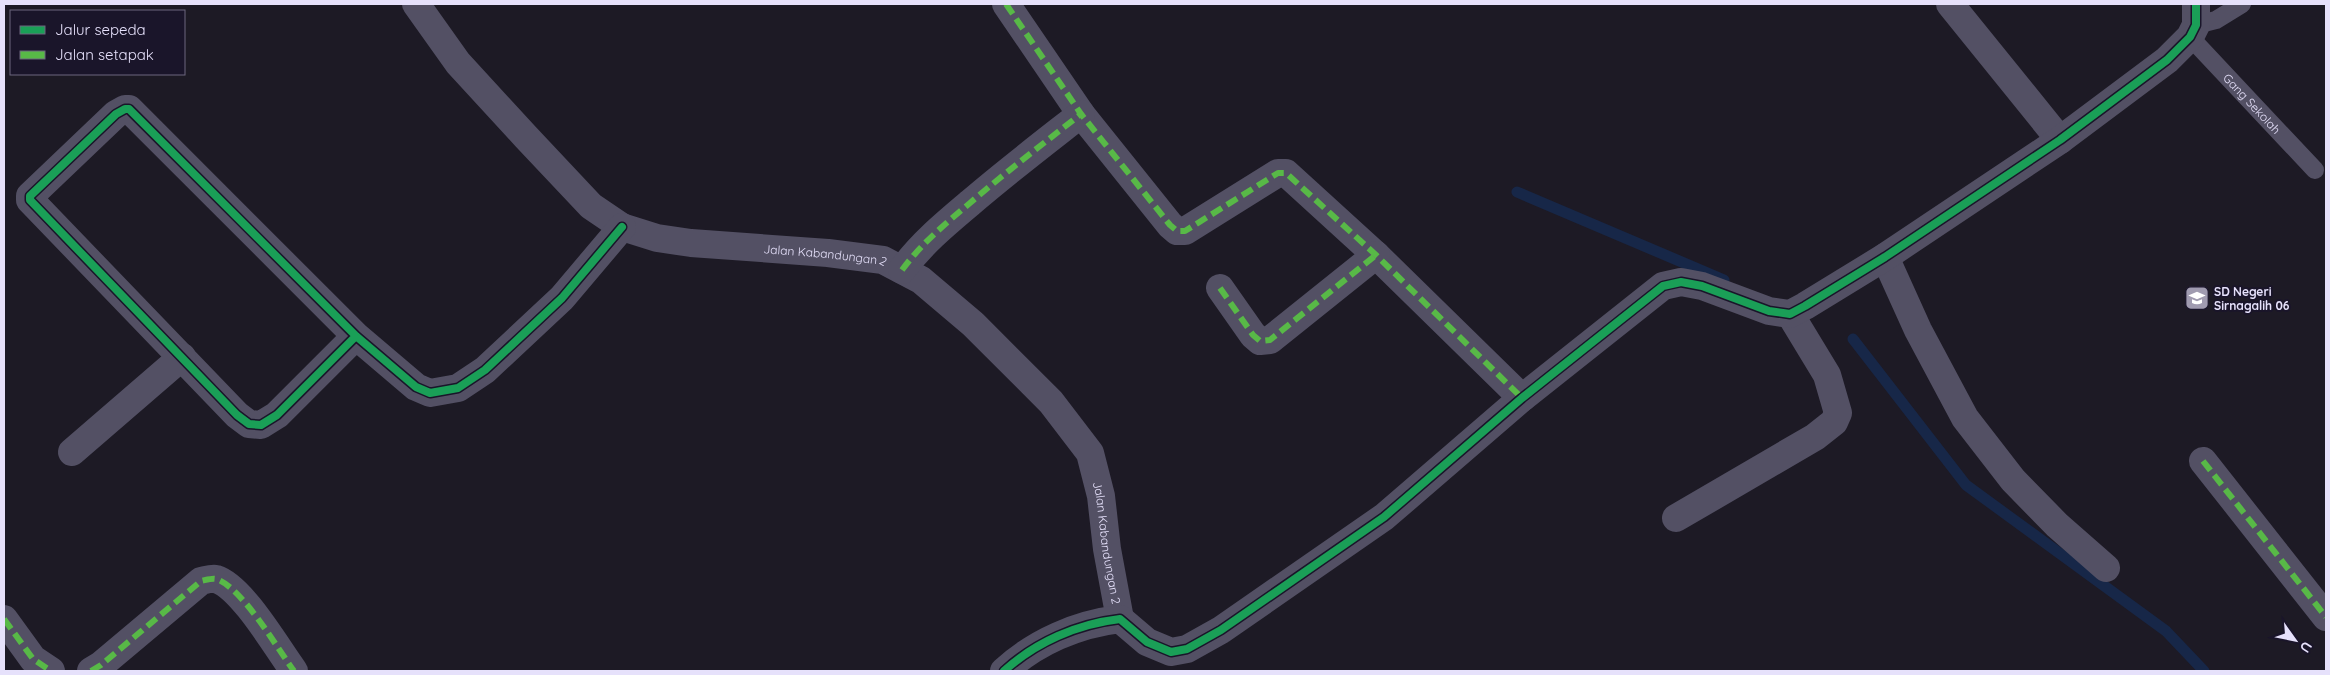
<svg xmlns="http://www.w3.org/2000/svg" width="2330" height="675" font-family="Quicksand,sans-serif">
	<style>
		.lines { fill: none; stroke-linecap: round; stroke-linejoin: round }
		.stream { stroke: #172748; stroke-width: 11 }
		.service { stroke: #535064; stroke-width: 18 }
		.minor { stroke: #535064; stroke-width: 28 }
		.quiet { stroke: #58b947; stroke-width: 6; stroke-dasharray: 12 6; stroke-linecap: butt }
		.cycleway-casing { stroke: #1a152a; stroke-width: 11 }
		.cycleway { stroke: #1a9f57; stroke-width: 8 }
		.labels { text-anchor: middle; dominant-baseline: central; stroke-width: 4; stroke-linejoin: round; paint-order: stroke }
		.street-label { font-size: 12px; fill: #e6e1fb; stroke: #1a152a }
		.poi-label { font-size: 12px; font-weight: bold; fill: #e6e1fb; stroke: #1a152a; text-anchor: start }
	</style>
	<rect width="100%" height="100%" fill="#1d1a25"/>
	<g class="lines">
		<g class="stream">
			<path d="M1517,192L1724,280"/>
			<path d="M1853,339L1966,485L2166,631L2204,671"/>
		</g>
		<g class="service">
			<path d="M2196,25L2216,20L2242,4"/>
			<path id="s1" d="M2190,37L2315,170"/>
		</g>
		<g class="minor">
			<path id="s2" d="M416,4L458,63L526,137L591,206L622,227L657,238L691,243L828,253L883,260L921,280L973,324L1051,402L1090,453L1101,496L1107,549L1120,619"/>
			<path d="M1006,4L1081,114L1170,225L1177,231H1185L1278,173H1286L1376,255L1522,398"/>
			<path d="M1950,4L2060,140"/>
			<path d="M1885,257L1918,330L1965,418L2013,480L2057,525L2106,568"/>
			<path d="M902,270C921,244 945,224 970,203C1006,172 1044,143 1081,114"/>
			<path d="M1220,288L1253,335L1260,341L1270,340L1376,255"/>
			<path d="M356,336L277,415L261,425L249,424L237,415L30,200V196L116,114L125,109H129L356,336L416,387L430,393L458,388L485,370L562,298L622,227"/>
			<path d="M72,452L182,357"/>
			<path d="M2203,461L2326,617"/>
			<path d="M1676,518L1815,437L1834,422L1838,413L1827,375L1790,314"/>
			<path d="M4,619L33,659L51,671"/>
			<path d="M91,671L101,665L201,581C206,580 212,578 216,579C242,587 277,648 294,671"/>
			<path d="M1004,671C1036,642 1077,624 1120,619L1147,642L1171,652L1187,649L1221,630L1384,517L1522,398L1663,286L1681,282L1702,286L1769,311L1790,314L1805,306L1885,257L2060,140L2167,60L2190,37L2196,25V4"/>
		</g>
		<g class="quiet">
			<path d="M1006,4L1081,114L1170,225L1177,231H1185L1278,173H1286L1376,255L1522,398"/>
			<path d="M902,270C921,244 945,224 970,203C1006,172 1044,143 1081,114"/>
			<path d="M1220,288L1253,335L1260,341L1270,340L1376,255"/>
			<path d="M2203,461L2326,617"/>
			<path d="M4,619L33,659L51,671"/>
			<path d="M91,671L101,665L201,581C206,580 212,578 216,579C242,587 277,648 294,671"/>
		</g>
		<g class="cycleway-casing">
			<g id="cycleway">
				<path d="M356,336L277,415L261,425L249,424L237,415L30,200V196L116,114L125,109H129L356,336L416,387L430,393L458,388L485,370L562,298L622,227"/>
				<path d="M1004,671C1036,642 1077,624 1120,619L1147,642L1171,652L1187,649L1221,630L1384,517L1522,398L1663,286L1681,282L1702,286L1769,311L1790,314L1805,306L1885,257L2060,140L2167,60L2190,37L2196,25V4"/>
			</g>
		</g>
		<use href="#cycleway" class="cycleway"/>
	</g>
	<defs>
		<g id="school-square" transform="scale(1.25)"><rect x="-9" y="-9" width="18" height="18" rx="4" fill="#a09bb0" stroke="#1a152a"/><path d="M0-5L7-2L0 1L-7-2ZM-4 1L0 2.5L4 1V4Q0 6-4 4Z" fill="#fff"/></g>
	</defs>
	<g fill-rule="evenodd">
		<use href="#school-square" x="2197" y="298"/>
	</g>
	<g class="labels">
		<g class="street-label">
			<text stroke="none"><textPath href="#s1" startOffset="91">Gang Sekolah</textPath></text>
			<text stroke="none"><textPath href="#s2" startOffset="511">Jalan Kabandungan 2</textPath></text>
			<text stroke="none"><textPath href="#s2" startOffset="946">Jalan Kabandungan 2</textPath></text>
		</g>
		<g class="poi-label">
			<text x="2214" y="291">SD Negeri<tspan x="2214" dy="14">Sirnagalih 06</tspan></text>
		</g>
	</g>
	<rect width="2330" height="675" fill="none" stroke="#e6e1fb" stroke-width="10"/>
	<rect x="10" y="10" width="175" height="65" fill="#1a152a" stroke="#6c677e"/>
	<rect x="20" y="26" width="25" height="8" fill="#1a9f57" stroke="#6c677e"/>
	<text x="55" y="35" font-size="15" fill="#e6e1fb">Jalur sepeda</text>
	<rect x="20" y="51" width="25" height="8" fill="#58b947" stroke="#6c677e"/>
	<text x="55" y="60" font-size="15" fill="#e6e1fb">Jalan setapak</text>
	<g transform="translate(2295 640) rotate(123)" stroke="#1a152a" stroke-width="4" paint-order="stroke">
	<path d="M0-4L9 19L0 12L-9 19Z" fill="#e6e1fb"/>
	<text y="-8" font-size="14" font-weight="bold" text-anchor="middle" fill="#e6e1fb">U</text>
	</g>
</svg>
